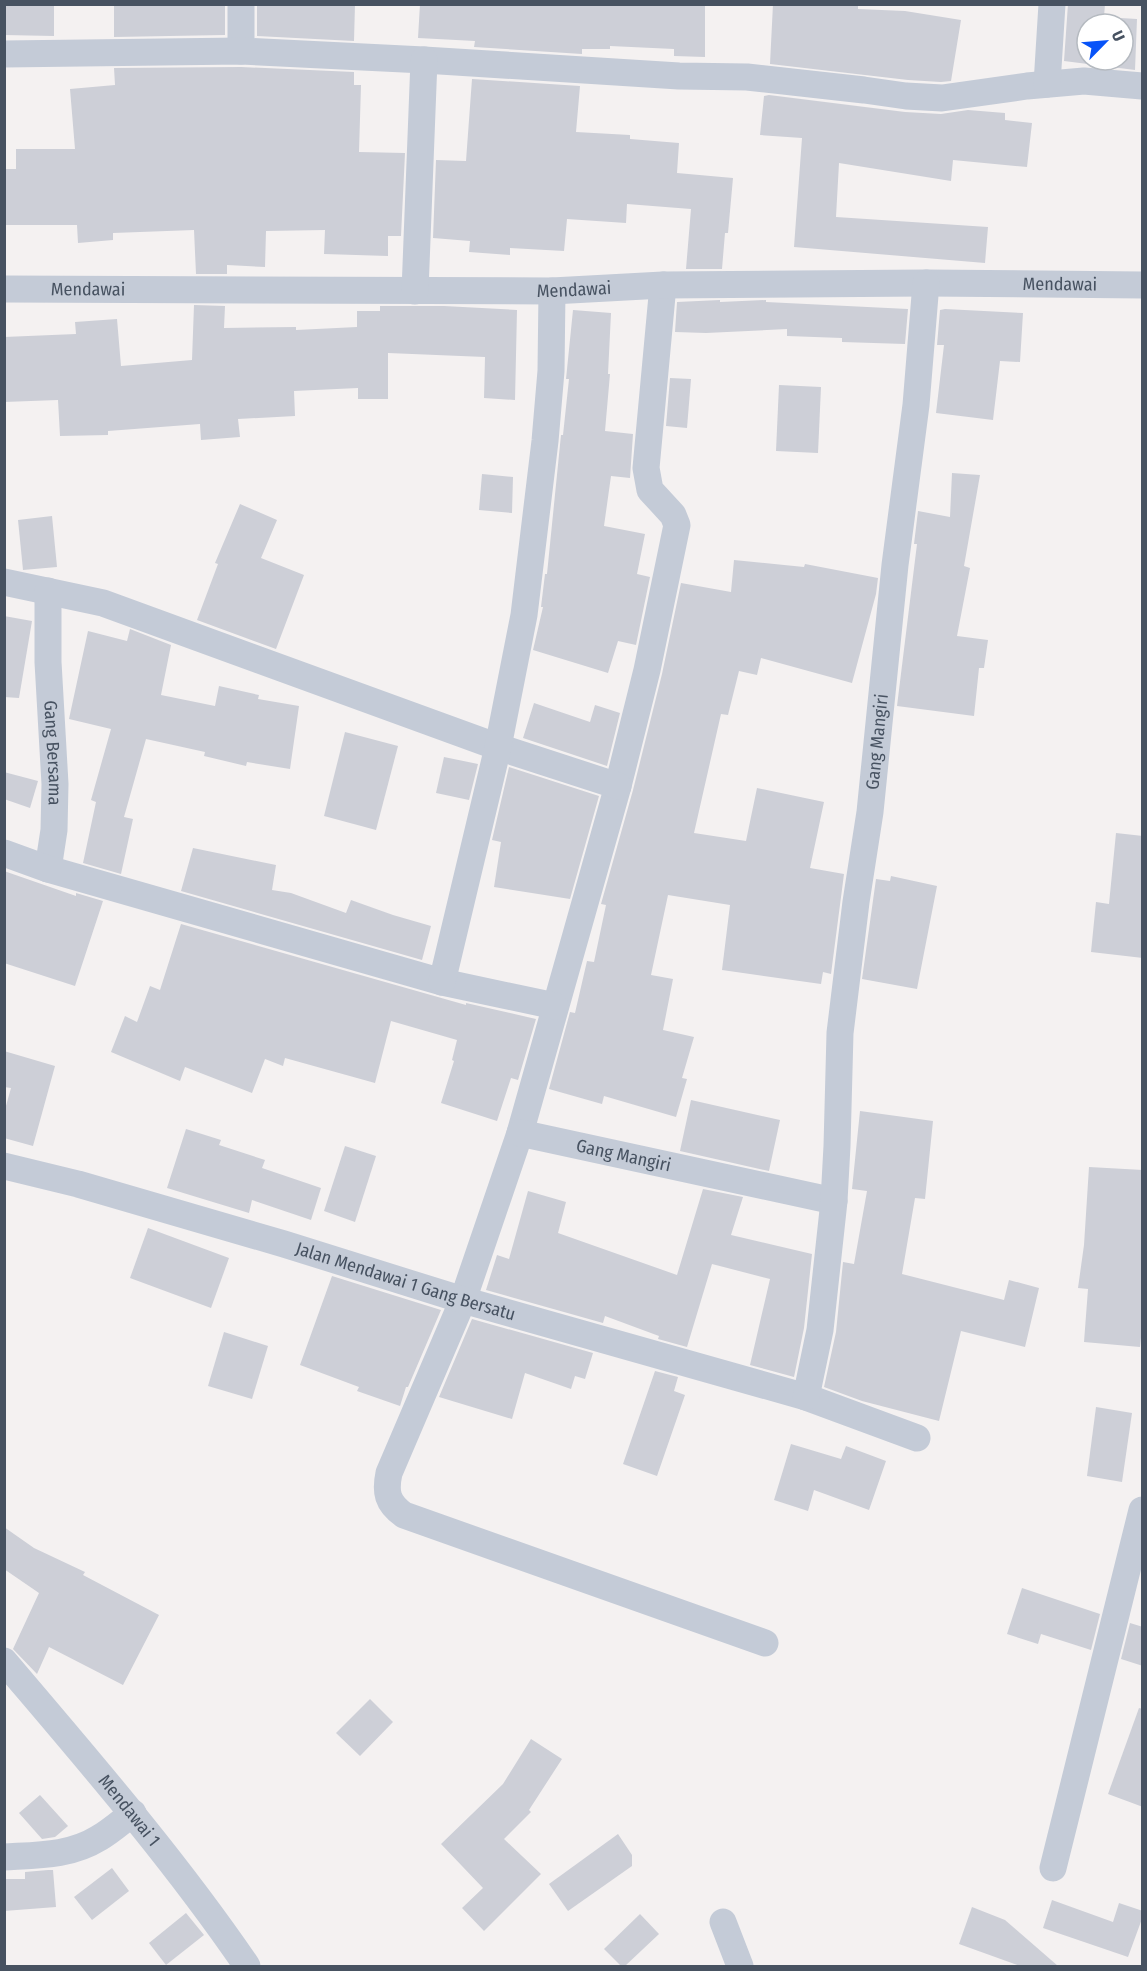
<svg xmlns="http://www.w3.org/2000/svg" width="1147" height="1971" font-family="'Fira Sans Condensed',sans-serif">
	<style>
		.building { fill: #cdcfd7; fill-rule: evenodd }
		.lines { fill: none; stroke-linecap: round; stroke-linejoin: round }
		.street { stroke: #c4cbd7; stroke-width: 27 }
		.labels { text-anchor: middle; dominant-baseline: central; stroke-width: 4.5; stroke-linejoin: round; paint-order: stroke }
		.street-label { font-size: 18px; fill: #475261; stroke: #fff }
	</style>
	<rect width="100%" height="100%" fill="#f4f1f1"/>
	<g class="building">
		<path d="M4,4H54V36L4,35Z"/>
		<path d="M114,4H225V35L114,37Z"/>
		<path d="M257,4H355L354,41L257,36Z"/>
		<path d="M420,4H705V57L674,56V49L610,46V49H582V54L474,47L475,41L418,38Z"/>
		<path d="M773,4H858V9L905,11L961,20L951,81L941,82L908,80L770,64Z"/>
		<path d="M1068,4H1105L1104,17L1137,19L1135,70L1064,61ZM1087,24H1123V60H1087Z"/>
		<path d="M241,67L354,72V85H361L359,152L405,153L401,236H388V256L324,254L325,230L266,231L265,267L227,265V274H196L194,230L113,233V240L78,243L77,225H4V169H16V149H75L70,89L115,85L114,68Z"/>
		<path d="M472,79L580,86L576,132L630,135V139L679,143L677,173L733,178L728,233H725L722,269H686L691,209L627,204L626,223L567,219L564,251L510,248V255L469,252L470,241L433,238L436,160L466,161Z"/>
		<path d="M769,95L905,112L941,114L968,110L1005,113V120L1032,123L1027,167L953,160L951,181L839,163L836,217L988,227L985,263L794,247L802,138L760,135L764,96Z"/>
		<path d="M720,300V302L766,300V302L908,309L905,344L842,342V338L787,336V329L706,333L675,332L677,302Z"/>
		<path d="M194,305L225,306L224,328L296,327V330L357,327V311H380V306H444L517,310L515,400L484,398L485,357L388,353V399H358V388L294,391L295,416L238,419L240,437L201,440L200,424L108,431V435L60,436L58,400L4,402V337L76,334L75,322L117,319L121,366L192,360Z"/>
		<path d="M945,309L1023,313L1020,362L1000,361L993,420L936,413L944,345H937L940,310Z"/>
		<path d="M573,310L611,313L608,374H610L605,431L633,434L630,478L611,476L604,526L645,534L637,574L650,577L636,645L618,641L608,673L533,650L543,607H541L545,574H547L561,435H563L569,379H566Z"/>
		<path d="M670,378L691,379L687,428L666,426Z"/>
		<path d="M779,385L821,387L818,453L776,451Z"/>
		<path d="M952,473L980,475L964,566L970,568L957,636L988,640L984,668H979L974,716L897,706L917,544H914L918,511L950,517Z"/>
		<path d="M482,474L513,477L512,513L479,510Z"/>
		<path d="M240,504L277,520L261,558L304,575L276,649L197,620L218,564L215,563Z"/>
		<path d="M52,516L57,567L23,570L18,520Z"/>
		<path d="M734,560L804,567L805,564L878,578L876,594L852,683L761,658L757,675L739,671L728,715L721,714L694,833L746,841L757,788L824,802L810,868L844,874L831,974L823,972L821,984L722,970L730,905L668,895L651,975L673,979L663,1030L694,1037L682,1078L687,1079L676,1117L604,1096L602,1104L549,1089L570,1012L575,1013L587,961L594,962L606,905L601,904L633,790L662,674L681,583L731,592Z"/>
		<path d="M4,616L32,621L19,698L4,697Z"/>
		<path d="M130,629L171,645L161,695L215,706L219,686L259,695L258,699L299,706L290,769L247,762L246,766L204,756L205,752L146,739L124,817L133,819L121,874L83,863L96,802L91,800L111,729L69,719L88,631L127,641Z"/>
		<path d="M534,703L590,722L595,705L620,713L607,766L523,738Z"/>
		<path d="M345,732L398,746L376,830L324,816Z"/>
		<path d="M444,757L478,764L469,800L436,793Z"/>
		<path d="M509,767L599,796L570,899L494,887L501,842L492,840Z"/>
		<path d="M4,772L38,781L30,808L4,799Z"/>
		<path d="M1116,833L1143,836V958L1091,952L1096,902L1109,904Z"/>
		<path d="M193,848L276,865L272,890L291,893L346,913L351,900L393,915L431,926L422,960L181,891Z"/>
		<path d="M4,871L76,896V893L103,901L75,986L4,963Z"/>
		<path d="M891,876L937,886L917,989L862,979L876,879L890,881Z"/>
		<path d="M181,924L466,1005V1003L536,1019L518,1080L511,1078L497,1121L441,1103L454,1061L452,1060L457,1040L391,1021L375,1083L285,1058L283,1066L265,1059L252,1093L185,1067L180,1081L111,1052L125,1016L137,1022L150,986L160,990Z"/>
		<path d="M4,1051L55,1066L33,1146L4,1138V1113L11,1088L4,1087Z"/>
		<path d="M691,1100L780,1120L769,1171L680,1151Z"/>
		<path d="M860,1111L933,1121L925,1199L915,1198L902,1274L1004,1300L1009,1280L1039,1288L1025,1347L961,1331L939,1421L862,1401L824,1387L836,1332L843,1262L854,1264L867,1191L852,1189Z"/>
		<path d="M186,1129L221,1140L219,1145L265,1160L262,1168L321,1188L311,1220L252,1200L249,1213L167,1188Z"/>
		<path d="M345,1146L376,1156L355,1222L324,1211Z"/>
		<path d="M1089,1167L1143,1170V1319L1140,1347L1084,1342L1088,1289L1078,1288L1084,1245Z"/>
		<path d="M703,1189L743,1197L731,1235L812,1254L804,1328L794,1377L750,1365L770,1279L712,1264L687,1347L658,1339L659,1336L605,1316L603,1323L486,1290L497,1255L509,1259L528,1191L566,1202L558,1233L677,1275Z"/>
		<path d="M148,1228L229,1258L211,1308L130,1278Z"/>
		<path d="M332,1276L441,1310L408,1387H406L400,1406L357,1391L359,1387L300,1365Z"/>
		<path d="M472,1319L593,1353L585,1379L575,1376L571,1389L525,1373L512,1419L439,1397Z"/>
		<path d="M224,1332L268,1346L252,1399L208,1386Z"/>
		<path d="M655,1371L678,1377L674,1391L685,1395L657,1476L623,1464Z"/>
		<path d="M1096,1407L1132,1413L1122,1482L1087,1476Z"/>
		<path d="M791,1444L841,1459L846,1446L886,1461L869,1510L814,1490L808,1511L774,1500Z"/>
		<path d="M4,1527L34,1548L85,1572L83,1575L159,1615L123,1685L49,1647L37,1674L13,1649L39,1593L4,1569Z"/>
		<path d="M1022,1588L1100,1614L1091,1650L1041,1634L1038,1644L1007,1634Z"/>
		<path d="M1130,1623L1143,1627V1666L1121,1659Z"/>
		<path d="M370,1699L393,1722L360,1756L336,1733Z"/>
		<path d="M1139,1708L1143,1709V1807L1108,1794Z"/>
		<path d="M531,1739L562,1759L529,1810L531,1812L504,1839L541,1874L484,1931L462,1908L483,1888L441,1844L503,1784Z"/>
		<path d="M40,1795L68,1826L55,1837L42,1839L19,1813Z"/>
		<path d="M618,1834L632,1855V1866L568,1911L549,1884Z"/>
		<path d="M112,1868L129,1891L92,1920L74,1897Z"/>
		<path d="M48,1870H53L56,1907L4,1911V1879H25V1872Z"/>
		<path d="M1052,1900L1113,1922L1119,1903L1143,1911V1916L1128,1957L1043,1928Z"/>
		<path d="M972,1907L1005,1920L1058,1966H1020L959,1944Z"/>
		<path d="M186,1913L204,1935L166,1965L149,1943Z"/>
		<path d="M640,1914L659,1934L625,1966H621L604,1949Z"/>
	</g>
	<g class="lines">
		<g class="street">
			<path d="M241,4V51"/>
			<path d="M4,54L241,51L424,60L679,76L747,77L864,90L906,96L942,98L1027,86L1084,81L1142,86"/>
			<path d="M1047,84L1052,4"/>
			<path d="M663,285L646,468L650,490L673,515L677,525L647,670L618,786L520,1133L463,1300L389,1473C385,1492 387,1503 404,1515L765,1643"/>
			<path id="s1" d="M4,289L552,291L663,285L926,283L1142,285"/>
			<path d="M415,291L424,60"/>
			<path d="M4,582L103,603L498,747L618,786"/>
			<path id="s2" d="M48,591V662L55,784L54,830L48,869"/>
			<path d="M4,853L48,869L442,982L555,1006"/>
			<path d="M442,982L498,747L524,615L545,441L551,371L552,291"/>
			<path id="s3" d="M520,1133L834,1201"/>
			<path id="s4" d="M4,1166L78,1184L284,1244L463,1300L806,1397L917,1438"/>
			<path id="s5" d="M806,1397L820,1330L834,1201L837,1146L840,1033L856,902L870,812L895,565L916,405L926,283"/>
			<path id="s6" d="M4,1661C88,1760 174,1859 247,1966"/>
			<path d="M4,1857C38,1855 70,1856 99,1838C111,1831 122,1821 133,1813"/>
			<path d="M1053,1868L1142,1510"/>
			<path d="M723,1922L740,1966"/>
		</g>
	</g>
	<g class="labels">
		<g class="street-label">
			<text stroke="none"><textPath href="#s1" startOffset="1056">Mendawai</textPath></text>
			<text stroke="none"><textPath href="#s1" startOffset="84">Mendawai</textPath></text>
			<text stroke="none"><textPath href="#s1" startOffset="570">Mendawai</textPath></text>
			<text stroke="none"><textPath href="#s5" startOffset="660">Gang Mangiri</textPath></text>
			<text stroke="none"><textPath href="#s2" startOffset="162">Gang Bersama</textPath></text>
			<text stroke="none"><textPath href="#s3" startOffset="106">Gang Mangiri</textPath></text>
			<text stroke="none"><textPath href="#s4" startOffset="418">Jalan Mendawai 1 Gang Bersatu</textPath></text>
			<text stroke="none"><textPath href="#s6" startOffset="195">Mendawai 1</textPath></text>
		</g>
	</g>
	<rect width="1147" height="1971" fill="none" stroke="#475261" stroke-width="12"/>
	<g transform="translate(1105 42) rotate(65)"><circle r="28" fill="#ffffff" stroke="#b5bac0" stroke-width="1.5"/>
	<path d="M0-4.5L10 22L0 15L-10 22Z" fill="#0753f8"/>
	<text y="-9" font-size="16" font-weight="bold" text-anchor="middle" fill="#475261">U</text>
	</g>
</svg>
